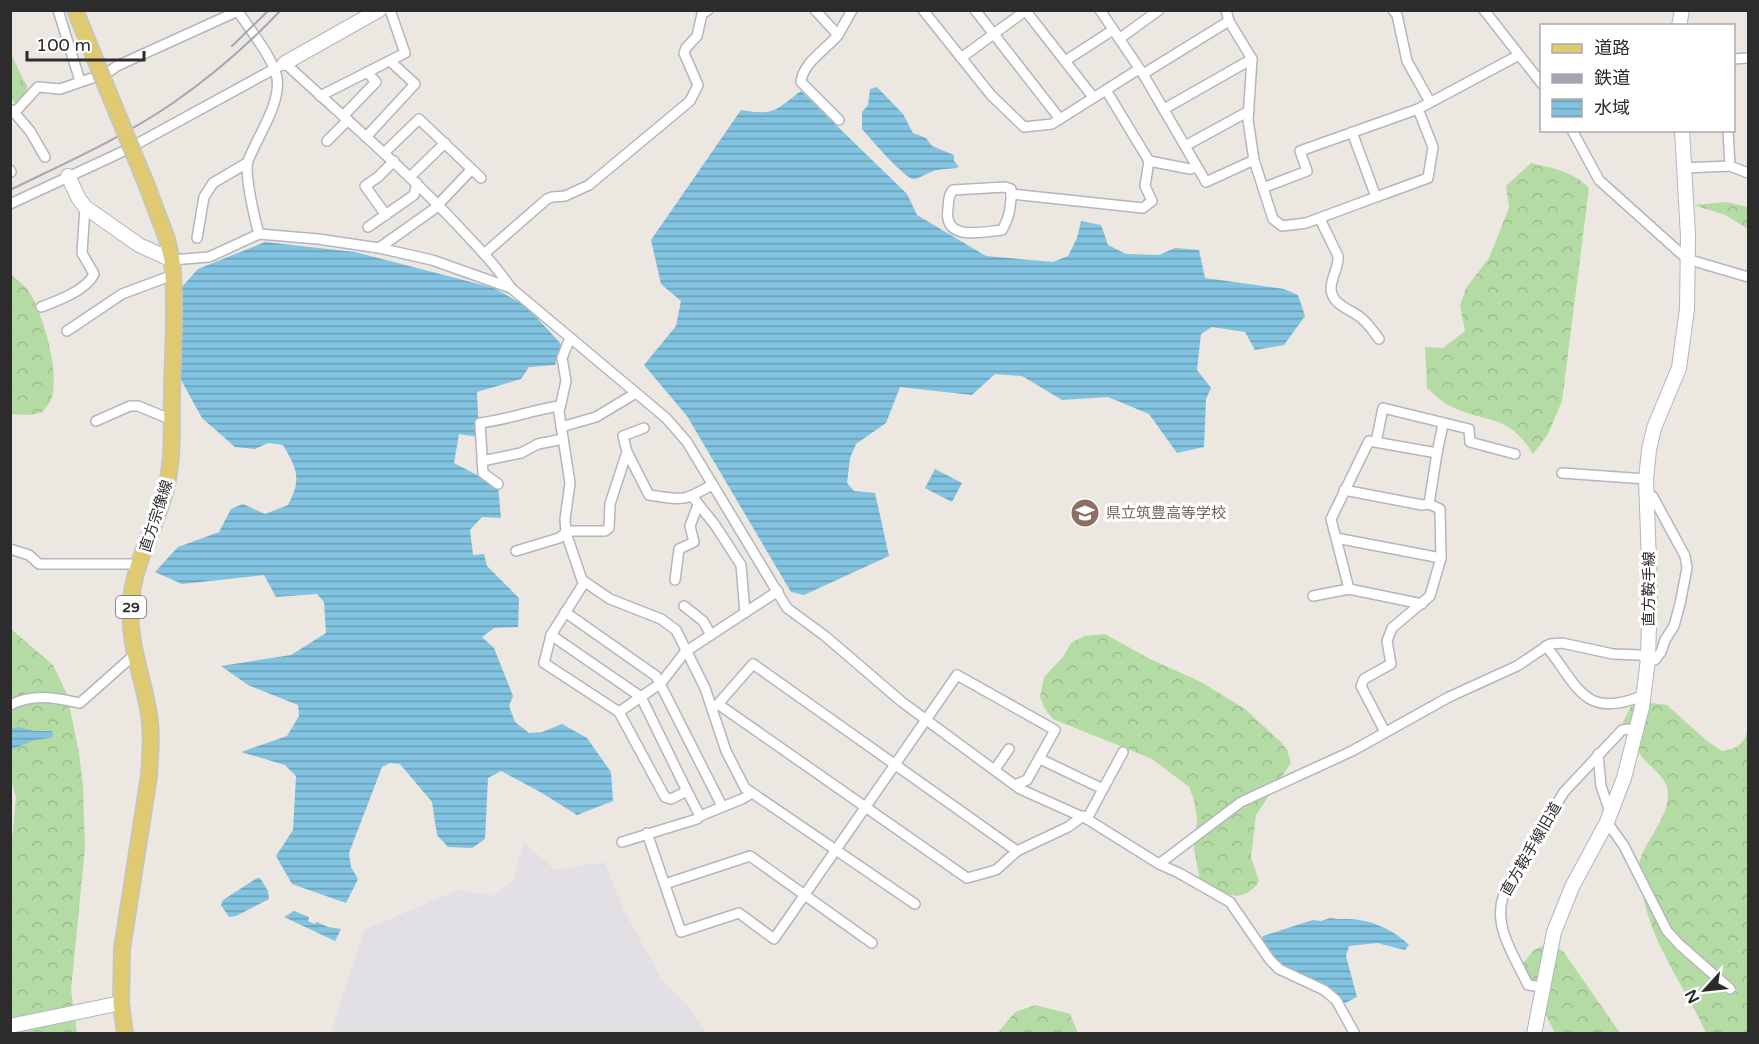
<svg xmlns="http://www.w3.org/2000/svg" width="1759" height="1044" font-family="'Varela Round','Noto Sans JP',sans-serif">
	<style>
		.industrial { fill: #e2e0e5 }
		.grass { fill: url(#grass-tufts) }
		.forest { fill: url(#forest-crowns) }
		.water { fill: url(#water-rules) }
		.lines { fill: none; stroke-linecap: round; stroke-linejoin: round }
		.street-casing { stroke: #b4b6be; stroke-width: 12 }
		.secondary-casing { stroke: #b4b6be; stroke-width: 16 }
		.primary-casing { stroke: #c4c4c4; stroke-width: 18 }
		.street { stroke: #fff; stroke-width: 9 }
		.secondary { stroke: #fff; stroke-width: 14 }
		.primary { stroke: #dfca72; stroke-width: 15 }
		.rail { stroke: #a4a5b4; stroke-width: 2 }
		.primary-bridge-casing { stroke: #c4c4c4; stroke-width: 18; stroke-linecap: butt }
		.primary-bridge { stroke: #dfca72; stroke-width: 15 }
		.labels { text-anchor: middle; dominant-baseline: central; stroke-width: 6; stroke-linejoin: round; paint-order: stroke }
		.shield { fill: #fff; stroke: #6b6b6b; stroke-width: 1.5 }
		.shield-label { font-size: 14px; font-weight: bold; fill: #2c2c2c }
		.education-label { font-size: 15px; fill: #785e54; stroke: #fff; text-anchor: start }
		.street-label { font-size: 15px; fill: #2c2c2c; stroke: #fff }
	</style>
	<defs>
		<pattern id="grass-tufts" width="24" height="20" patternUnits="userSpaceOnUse" patternTransform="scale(1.5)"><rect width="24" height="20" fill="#b5dba4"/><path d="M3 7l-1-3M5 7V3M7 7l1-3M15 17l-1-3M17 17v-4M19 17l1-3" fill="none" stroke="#9cbc8d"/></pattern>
		<pattern id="forest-crowns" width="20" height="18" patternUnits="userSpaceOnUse" patternTransform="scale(1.5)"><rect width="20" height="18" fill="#b5dba4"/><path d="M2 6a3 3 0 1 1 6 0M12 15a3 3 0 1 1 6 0" fill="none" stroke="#9cbc8d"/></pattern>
		<pattern id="water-rules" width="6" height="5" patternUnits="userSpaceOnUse" patternTransform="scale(1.5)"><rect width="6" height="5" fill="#81c3e0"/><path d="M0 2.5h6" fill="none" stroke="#6a9fb6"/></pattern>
	</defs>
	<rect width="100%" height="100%" fill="#ece7e0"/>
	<path class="industrial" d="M524,842L555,870L604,862L625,912L662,980L691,1010L707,1033H331L364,930L458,890L492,896L513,881Z"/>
	<path class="grass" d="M11,54L28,89L16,104L11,99Z"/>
	<g class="forest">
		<path d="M1531,163C1553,168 1573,171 1589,188L1562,401L1548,434L1533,454C1508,414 1491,424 1454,408C1444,404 1435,395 1427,388L1425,347L1443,348L1465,331L1460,305L1466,288L1489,258L1509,208L1506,186Z"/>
		<path d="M1726,202L1748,207V229L1725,215L1694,205Z"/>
		<path d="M11,274C16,279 23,284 28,290C43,312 61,375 51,400C49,404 45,408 43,412L30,415L11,414Z"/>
		<path d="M11,629L53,665L67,694L79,753L83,786L85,848L71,990L77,1033H11L10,862L16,797L11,780Z"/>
		<path d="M1105,634L1150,659L1201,682L1245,709L1282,743L1287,750L1291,763L1256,815L1251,857L1259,881C1242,907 1221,892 1200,881L1194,849L1197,819L1194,800L1189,787L1152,759L1053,719L1045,709L1040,697L1044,677L1063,657L1071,643L1084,636Z"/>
		<path d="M1644,702L1667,705L1707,741L1722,751C1737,749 1744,744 1748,730V1033H1706C1693,1004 1675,977 1661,948C1653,932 1647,913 1643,896C1640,886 1637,876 1639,865C1644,840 1668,820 1668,794C1668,778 1651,768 1642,757C1633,746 1626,735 1623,722L1631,706Z"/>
		<path d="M1549,943L1563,951L1620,1033H1555L1525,973L1524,962L1534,950Z"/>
		<path d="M1035,1005L1070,1014L1078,1033H998L1015,1012Z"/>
	</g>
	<g class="water">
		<path d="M877,87L903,114L913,133L926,138L932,146L954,155V161L959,167C949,170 939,168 931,172C925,174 919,179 913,179C903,177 870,138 862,129V112L868,105L870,89Z"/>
		<path d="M801,91L907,194L917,215L986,256L1053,262L1068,256L1077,238L1081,221L1101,225L1108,245L1126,254L1159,255L1175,248L1199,250L1205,278L1284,289L1298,295L1305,316L1284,345L1255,350L1245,332L1212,327L1201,334L1197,370L1211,388L1206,399L1204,447L1177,453L1149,414L1108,397L1062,400L1022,376L995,374L972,395L900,387L886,423L856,444L850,458L847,483L854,491L875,493L889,556L804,595L791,592L687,416L644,365L676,326L681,301L661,284L651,240L741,110C776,116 775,110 801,91Z"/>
		<path d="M265,242L355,252L494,288L526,306L561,344L555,365L529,367L521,379L477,392L479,437L459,434L454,463L498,486L501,518L482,517L470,530L473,555L484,554L487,566L519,598L518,627L494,628L482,637L494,648L513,696L509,706L515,722L529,733L542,732L562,724L587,738L611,772L613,801L577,815L542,793L501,771L488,778L485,839L472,848L448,847L437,835L432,802L400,764L390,763L382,767L349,853L351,867L358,879L346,903L292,884L276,856L293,830L296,776L285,765L241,752L287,736L299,716L298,705L248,685L221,666L291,655L326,633L324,602L317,594L276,597L264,575L182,584L155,572L178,547L219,532L231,509L243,504L265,514L288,505C302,479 297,469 283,445L268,443L255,449L235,447L202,418L175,369L180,289L198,269Z"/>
		<path d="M935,469L962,483L952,502L925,488Z"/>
		<path d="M19,727L34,731H52L53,736L50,738L34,740L11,750V728Z"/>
		<path d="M257,878H260L268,891L269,899L236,916L229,917L221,905L223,900Z"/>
		<path d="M294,911L309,917L308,921L314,924L317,922L328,927L341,929L335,941L284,917Z"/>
		<path d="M1330,918C1340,920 1349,918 1359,920C1377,922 1397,933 1409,945L1405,950L1377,943L1349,946L1346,956L1357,997L1343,1004L1333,992L1280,965L1261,940L1263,936L1313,920L1321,921Z"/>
	</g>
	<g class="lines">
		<g class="street-casing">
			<g id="street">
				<path d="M58,10L80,81"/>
				<path d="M237,10C248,27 274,59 277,78C281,104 257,137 248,161C244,174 255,220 259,234"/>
				<path d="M815,10L838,35L852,10"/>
				<path d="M923,10L991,95L1024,127L1052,124L1139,69"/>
				<path d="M975,10L1060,119"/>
				<path d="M1025,10L1093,97"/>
				<path d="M1100,10L1143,74L1206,182L1254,160"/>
				<path d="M1226,10L1229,21L1252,59L1248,120L1254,160L1263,188L1307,171L1300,151L1418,109L1519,55"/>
				<path d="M1393,10L1397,15L1407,61L1430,102"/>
				<path d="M1484,10L1542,84"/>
				<path d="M838,35C827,49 803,62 801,82L839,120"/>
				<path d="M1119,39L1159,10"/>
				<path d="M961,58L1025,11"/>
				<path d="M1734,59L1748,58"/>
				<path d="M1065,61L1113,30"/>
				<path d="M1143,74L1229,21"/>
				<path d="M1106,90L1149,161"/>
				<path d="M320,96L405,53L390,10"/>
				<path d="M1164,109L1252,59"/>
				<path d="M12,110L30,131L45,157"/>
				<path d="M15,112L38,87L60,89L107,73L117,66L238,11"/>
				<path d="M343,116L376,82L367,72"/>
				<path d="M1572,130L1599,180L1687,259L1748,277"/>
				<path d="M1728,130L1730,166"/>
				<path d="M366,137L415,84L390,61"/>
				<path d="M327,141L348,120"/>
				<path d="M1185,146L1249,111"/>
				<path d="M385,152L419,119L481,178"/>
				<path d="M1683,168L1730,166L1748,173"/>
				<path d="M10,170L11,172"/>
				<path d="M410,177L445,143"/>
				<path d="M1005,187L1011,189C1012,203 1009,219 1002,230C981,232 943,242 948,208C949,201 948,195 953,190Z"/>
				<path d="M1263,188L1273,219L1282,226L1306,223L1376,197L1352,132"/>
				<path d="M1011,194L1143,208L1152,201L1145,186L1149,161L1190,169L1197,167"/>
				<path d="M1376,197L1428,178L1433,147L1418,109"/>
				<path d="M10,204L124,151L285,63C344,118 405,169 460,228C478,247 496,266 511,288"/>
				<path d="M386,215L365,186L378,177L394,161"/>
				<path d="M1320,219L1338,256C1339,268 1331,277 1331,289C1332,305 1350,309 1360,317C1368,323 1373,331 1379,339"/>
				<path d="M368,227L414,195L417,183"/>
				<path d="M197,238L204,197L213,183L247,163"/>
				<path d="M379,248L434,209L471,170"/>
				<path d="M484,254L547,199L552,197L565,196L589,185L690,101L698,85L684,53L686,48L697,36L702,14L708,10"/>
				<path d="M172,260L209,257L259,234L318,239L379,248L432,260L511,288L666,418L687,442L787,608L825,636L902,702L1020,789L1087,819L1159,864L1179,873L1230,902L1270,960L1279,969L1324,990L1336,1000L1355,1034"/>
				<path d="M41,307C57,301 87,290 94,274L82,253L85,207"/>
				<path d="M67,331L122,294L173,275"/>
				<path d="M570,338L562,358L566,381L559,412L570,483L565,519L566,533L582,580L610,599L661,619L676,630L705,688L726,751L745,788L915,904"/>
				<path d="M96,421L130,406H138L172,420"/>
				<path d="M561,427L596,417L636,393"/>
				<path d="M1376,442L1383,408L1469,429L1470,442L1515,454"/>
				<path d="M627,452L649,495C683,500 682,502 712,485"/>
				<path d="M1437,453L1443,424"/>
				<path d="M482,461L521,453L538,444L563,439"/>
				<path d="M1562,473L1646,479"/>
				<path d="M498,484L483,473L480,423C507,420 532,410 559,406"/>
				<path d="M1344,490L1422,505L1429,504"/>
				<path d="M692,496L715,525L741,565L745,613"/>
				<path d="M566,531H605L609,528L610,504L627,452L623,436L644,428"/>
				<path d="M1336,538L1441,558"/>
				<path d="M10,549L29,555L39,564H140"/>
				<path d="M516,551L559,538L566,533"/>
				<path d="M675,580L679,549L694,542L690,526L698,505"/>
				<path d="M584,583L551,635L544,663L619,712L665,797L671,799L687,791L700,816L742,799L752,793"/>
				<path d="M1313,596L1349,589"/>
				<path d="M684,606L703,621L711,635"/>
				<path d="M565,612L656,676L722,806"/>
				<path d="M551,635L641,697L687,791"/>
				<path d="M1546,646C1578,685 1583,720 1642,696"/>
				<path d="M718,704L967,878L996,870L1017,851L1068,827L1083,816"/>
				<path d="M10,705C34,693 55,698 80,703L134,655"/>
				<path d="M713,708L718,704L753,664L1017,851"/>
				<path d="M619,712L661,683L685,652L778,591"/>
				<path d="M1385,732L1361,686L1364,679L1391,664L1387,641L1392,628L1430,596L1441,558L1440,509L1429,504L1437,453L1369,441L1331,519L1349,589L1422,604"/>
				<path d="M1598,754L1601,786L1610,812"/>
				<path d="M1040,759L1103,789L1123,752"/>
				<path d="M995,769L1009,749"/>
				<path d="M1087,819L1103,789"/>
				<path d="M1607,822L1624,846L1667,931L1680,945L1730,989"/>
				<path d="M647,833L681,932L739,913L774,939L957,675L1055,730L1027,780L1015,785"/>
				<path d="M622,842L697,819L700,816"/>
				<path d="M1159,864L1241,802L1352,751L1449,697L1517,666L1550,644L1562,643L1613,654L1640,655L1648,659L1655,660L1661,652L1665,640L1674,626L1680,604L1687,568L1685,556L1653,497L1646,492"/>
				<path d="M665,884L750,856L872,943"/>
				<path d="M1543,987L1528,985C1515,957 1493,927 1503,897L1510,881L1564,792L1622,730L1628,729L1636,731"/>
			</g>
		</g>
		<g class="secondary-casing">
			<g id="secondary">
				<path d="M1679,26L1682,10"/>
				<path d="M285,63L379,10"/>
				<path d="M68,176L79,199L85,207L139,245L172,260"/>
				<path d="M10,1026L121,1003"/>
				<path d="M1534,1034L1554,932L1572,887L1607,822L1624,778L1642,707L1648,659L1650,590L1646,479L1649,450L1654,428L1679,368L1687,309L1688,236L1682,130"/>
			</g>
		</g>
		<g class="primary-casing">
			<g id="primary">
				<path d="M75,10L99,69"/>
				<path d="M125,1034L121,1003L122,949L149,776C150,758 152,740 150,722C145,679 127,646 131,601C134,561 157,526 166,488C174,456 171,425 172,393C173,349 176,304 172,260L167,239L147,186"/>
			</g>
		</g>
		<use href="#street" class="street"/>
		<use href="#secondary" class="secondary"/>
		<use href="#primary" class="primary"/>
		<g class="rail">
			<path d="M232,46L269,10"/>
			<path d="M10,190C65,163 122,138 173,103C212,76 248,45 281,10"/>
		</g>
		<g class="primary-bridge-casing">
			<path id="primary-bridge" d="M99,69L147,186"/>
		</g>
		<use href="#primary-bridge" class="primary-bridge"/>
	</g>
	<defs>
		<g id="school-disc" transform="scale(1.5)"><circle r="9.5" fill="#8d6e63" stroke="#fff"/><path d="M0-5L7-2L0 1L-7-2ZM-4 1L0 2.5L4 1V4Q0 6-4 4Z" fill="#fff"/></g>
	</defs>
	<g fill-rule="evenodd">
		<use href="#school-disc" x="1085" y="513"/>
	</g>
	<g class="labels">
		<rect class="shield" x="116" y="596" width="30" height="22" rx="4.5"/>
		<g class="shield-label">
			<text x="131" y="607">29</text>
		</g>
		<g class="education-label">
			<text x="1106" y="513">県立筑豊高等学校</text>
		</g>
		<g class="street-label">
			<text transform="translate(156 516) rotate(-72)">直方宗像線</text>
			<text transform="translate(1649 589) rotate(-90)">直方鞍手線</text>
			<text transform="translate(1531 849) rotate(-60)">直方鞍手線旧道</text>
		</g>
	</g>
	<rect width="1759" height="1044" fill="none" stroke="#2c2c2c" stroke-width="24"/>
	<rect x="1540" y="24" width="195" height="108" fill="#ffffff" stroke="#ababab" stroke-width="1.5"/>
	<rect x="1552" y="44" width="30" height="9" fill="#dfca72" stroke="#ababab" stroke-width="1.5"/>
	<text x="1594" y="54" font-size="18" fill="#2c2c2c">道路</text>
	<rect x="1552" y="74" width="30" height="9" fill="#a4a5b4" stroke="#ababab" stroke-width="1.5"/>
	<text x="1594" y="84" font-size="18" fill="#2c2c2c">鉄道</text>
	<rect x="1552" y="99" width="30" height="18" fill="url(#water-rules)" stroke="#ababab" stroke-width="1.5"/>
	<text x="1594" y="114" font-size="18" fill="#2c2c2c">水域</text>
	<g transform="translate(1705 990) rotate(243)" stroke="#ffffff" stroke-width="4.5" paint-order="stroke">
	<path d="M0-4.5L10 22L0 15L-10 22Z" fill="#2c2c2c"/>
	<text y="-9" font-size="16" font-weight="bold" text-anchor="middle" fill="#2c2c2c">N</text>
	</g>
	<path d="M27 51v9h117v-9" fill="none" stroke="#2c2c2c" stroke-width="3"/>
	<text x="36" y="51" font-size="18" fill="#2c2c2c" stroke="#ffffff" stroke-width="4.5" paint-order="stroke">100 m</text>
</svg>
